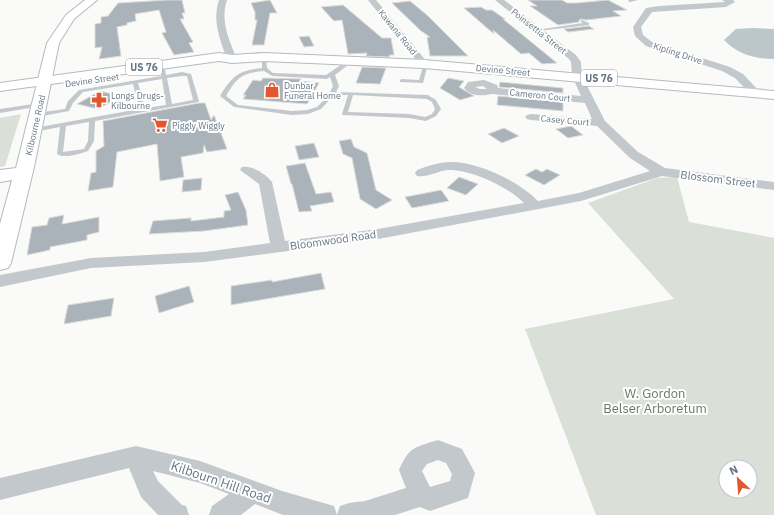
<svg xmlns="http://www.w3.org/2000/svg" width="774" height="515" font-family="'IBM Plex Sans',sans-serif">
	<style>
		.green { fill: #dadfd7; fill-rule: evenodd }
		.water { fill: #bbc7cb }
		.building { fill: #aab3b9; stroke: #dcdcda }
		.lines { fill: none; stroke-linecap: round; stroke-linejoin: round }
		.secondary-casing { stroke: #b3babf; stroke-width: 2 }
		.primary-casing { stroke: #b5babe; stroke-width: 2 }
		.lane { fill: #c3c8cc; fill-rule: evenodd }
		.street { fill: #c3c8cc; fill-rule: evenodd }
		.secondary { fill: #fff; fill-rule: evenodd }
		.primary { fill: #fff; fill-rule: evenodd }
		.labels { text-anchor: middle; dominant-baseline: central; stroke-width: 4; stroke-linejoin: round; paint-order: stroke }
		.far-street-label { font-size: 9px; fill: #657683; stroke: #fff }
		.far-poi-label { font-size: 9px; fill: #657683; stroke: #fff; text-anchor: start }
		.shield { fill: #fff; stroke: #939fa8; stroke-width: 1 }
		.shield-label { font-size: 10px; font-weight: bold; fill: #657683 }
		.street-label { font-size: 11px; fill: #657683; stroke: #fff }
		.near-park-label { font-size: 13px; fill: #687a64; stroke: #fff }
		.near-street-label { font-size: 13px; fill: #657683; stroke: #fff }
	</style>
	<rect width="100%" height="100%" fill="#fafaf8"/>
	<g class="green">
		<path d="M21,114L5,166L0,167V118Z"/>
		<path d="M677,177L689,222L774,238V515H596L525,329L674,299L588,203L657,178ZM726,467H750V491H726Z"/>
	</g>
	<path class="water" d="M753,28L774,29V59C755,59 737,54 724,40L736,29Z"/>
	<g class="building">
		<path d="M167,0H182L185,13H182L184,19H180L193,42L189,43L194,52L174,55L162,33L166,32L159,10L135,14L136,21L127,23V25L117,27L121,56L99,59L102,47L95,48V24L101,23V17L108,16L118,3Z"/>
		<path d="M270,0L277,13H270L264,45H252L257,20H255V12L251,3Z"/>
		<path d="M528,0H562L567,3H576L608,0L627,10L613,11L621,16L586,20L581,19L579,20V22L558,25L530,6H537Z"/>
		<path d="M410,1L427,15L468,56H430L427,37H430L421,31L392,3Z"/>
		<path d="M343,5L382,38H391L394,55H390L389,57L366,56L367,53L348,54L342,20L334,21L321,7Z"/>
		<path d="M481,7L486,10H492L505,19H503L557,63L542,64L529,53L521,54L493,30L494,34L464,8Z"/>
		<path d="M589,26L594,29L568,32L564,29Z"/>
		<path d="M309,36L314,46L304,47L299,37Z"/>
		<path d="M362,67L386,68L380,84L356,83Z"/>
		<path d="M263,78L301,79L300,81L319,83L307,104L243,99L246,95H243L253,80L261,81Z"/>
		<path d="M448,78L464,81L459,87L474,96L460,100L440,88Z"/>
		<path d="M500,82L563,88V93L499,87Z"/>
		<path d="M100,91L121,96L98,109L77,104Z"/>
		<path d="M498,96L563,102V111L497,105Z"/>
		<path d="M199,103H205L211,120L214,115L227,149L207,152L204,145L203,153L181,157L184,177L160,181L157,144L117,152L113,187L88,191L91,173L96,172V151L104,146L103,121Z"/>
		<path d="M571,126L583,135L568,138L556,129Z"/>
		<path d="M504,128L519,136L502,143L488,134Z"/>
		<path d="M351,139L354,147L367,153L376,190L392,200L376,209L360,199L352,158L343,154L339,141Z"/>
		<path d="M314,143L319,157L299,160L295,146Z"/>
		<path d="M305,163L316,194L331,192L334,202L310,206L312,211L299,212L292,184H291L286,166Z"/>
		<path d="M536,169L542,172L547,169L560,175L544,185L525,175Z"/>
		<path d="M459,177L478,184L466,195L447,188Z"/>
		<path d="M202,178L201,190L182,192L183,180Z"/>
		<path d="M441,190L449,201L412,208L405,197Z"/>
		<path d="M238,192L246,210L248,225L204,231L149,234L153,221L191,218V221L224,217V211L231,210L225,195Z"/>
		<path d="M64,215L62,224L99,217V232L87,235V240L50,247V250L27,255L32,227L47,225L49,218Z"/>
		<path d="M321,273L325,289L231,305V286L272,280V282Z"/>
		<path d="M189,286L194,302L159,313L155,296Z"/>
		<path d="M114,298L111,316L64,324L68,305Z"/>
	</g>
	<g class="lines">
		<g class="secondary-casing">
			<path id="secondary" d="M85,0H97L74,19L59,43L34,167L11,263L8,268L0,270V224L12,180L0,182V170L16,168L47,43L66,15Z"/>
		</g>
		<g class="primary-casing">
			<path id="primary" d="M219,53L232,55L264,53L424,60L774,91V99L424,68L264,61L232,63L219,61L0,91V83Z"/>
		</g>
		<g class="lane">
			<path d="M629,0H638L630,2L628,1Z"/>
			<path d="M582,20L589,23V25L538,31L536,30L583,23L580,21Z"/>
			<path d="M262,56L266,57L267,68L273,73L326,75L348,60H352V62L335,75L339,86L336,92L428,95L436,100L441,109L436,116L426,121L409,118L343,115L342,114L348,95H334L321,109L308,114L292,115L234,107L220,96C232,76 239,70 262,68ZM264,71L272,76L327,79L330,77L333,86L328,96L317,107L307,110L292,111L238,105L226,96C237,77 242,73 264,71ZM353,95L427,99L432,102L435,109L432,114L425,117L409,114L348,112Z"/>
			<path d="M424,63L428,64L423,83L400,82V80L402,79L419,80Z"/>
			<path d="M161,69H165L166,75L182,72L191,74L199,101L198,102L95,121L94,141L88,151C79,154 65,159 57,154L60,127L34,132L31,130L34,128L139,109L133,84L83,92L73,103L69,111L37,117L34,115L37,113L65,109L68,101L79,90L161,76ZM182,76H187L193,100L172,104L167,78ZM162,79L166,105L145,108L138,83ZM89,122L88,141L84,149L63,152L66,126Z"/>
			<path d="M40,103L43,105L42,106L0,113V109Z"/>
		</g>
		<g class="street">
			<path d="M219,0H227C220,20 229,40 237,59L232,62L227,59C220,40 212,20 219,0Z"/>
			<path d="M368,0H376L427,62L429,64L427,66H421Z"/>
			<path d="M495,0H504L576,55L581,62L582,76L605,121L638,152L665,168L774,182V190L662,176L581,201L378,239L204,262L91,268L0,287V275L91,258L204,252L270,243L259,184L240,170L242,167C252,165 266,174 272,182L285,241L378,229L524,203C509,187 470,169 448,170C437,171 427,178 417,176L415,173L417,170C428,166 439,162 451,162C478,162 519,181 538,201L579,193L650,171L630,158L597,126L531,120L527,119L525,117L527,115L531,114L592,119L585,103L492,94C482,96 471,97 464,88L468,82L484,80L497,85L498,88L581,96L572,76L571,62L569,59ZM483,86L487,89H480L475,87Z"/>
			<path d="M722,0H733L735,2L726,7L652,12L641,27L643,35L652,42L730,67L743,74L759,91L760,93L759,95H751L735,78L722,71L646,46L635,36L633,27L646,8L659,6L725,2Z"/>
			<path d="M438,440L462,449L475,473L468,498L430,511L420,507L395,515H283L255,504L241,515H209L212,506L229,494L200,483L153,471L158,481L182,505L186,506L189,515H158L141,497L129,468L0,500V478L136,446L200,461L282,491L334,506L337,515L340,506L349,503L365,501L406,488L399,470C409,447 415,447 438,440ZM438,460L446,463L452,474L450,481L430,487L422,471L427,464Z"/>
		</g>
		<use href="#secondary" class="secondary"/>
		<use href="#primary" class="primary"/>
	</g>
	<defs>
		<g id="shop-bare" transform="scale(1.2)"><path d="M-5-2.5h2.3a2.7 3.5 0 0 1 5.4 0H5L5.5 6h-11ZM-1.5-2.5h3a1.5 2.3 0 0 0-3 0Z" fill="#e4572e" stroke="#fff" stroke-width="2.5" paint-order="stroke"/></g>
		<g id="pharmacy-bare" transform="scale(1.2)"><path d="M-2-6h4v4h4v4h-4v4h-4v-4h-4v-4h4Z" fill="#e4572e" stroke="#fff" stroke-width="2.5" paint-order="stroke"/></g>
		<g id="supermarket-bare" transform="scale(1.2)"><path d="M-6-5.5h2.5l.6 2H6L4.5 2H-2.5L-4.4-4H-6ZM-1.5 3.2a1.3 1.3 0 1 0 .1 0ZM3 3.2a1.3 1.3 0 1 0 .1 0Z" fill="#e4572e" stroke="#fff" stroke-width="2.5" paint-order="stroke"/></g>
	</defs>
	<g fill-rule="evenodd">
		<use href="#shop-bare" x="272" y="90"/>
		<use href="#pharmacy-bare" x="99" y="100"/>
		<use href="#supermarket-bare" x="160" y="125"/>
	</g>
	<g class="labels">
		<g class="far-street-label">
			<text transform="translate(539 31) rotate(38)">Poinsettia Street</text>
			<text transform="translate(398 32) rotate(51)">Kawana Road</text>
			<text transform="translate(678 53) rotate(18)">Kipling Drive</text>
			<text transform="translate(503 70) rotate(5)">Devine Street</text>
			<text transform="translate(92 80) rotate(-8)">Devine Street</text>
			<text transform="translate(540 95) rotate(6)">Cameron Court</text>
			<text transform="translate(565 120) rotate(5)">Casey Court</text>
			<text transform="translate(35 125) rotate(-77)">Kilbourne Road</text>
		</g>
		<g class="far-poi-label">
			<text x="284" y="85">Dunbar<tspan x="284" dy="10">Funeral Home</tspan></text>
			<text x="111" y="95">Longs Drugs-<tspan x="111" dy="10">Kilbourne</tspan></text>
			<text x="172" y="125">Piggly Wiggly</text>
		</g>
		<g class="shield">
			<rect x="126" y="59" width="36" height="16" rx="3"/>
			<rect x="581" y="70" width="36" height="16" rx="3"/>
		</g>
		<g class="shield-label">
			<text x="144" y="67">US 76</text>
			<text x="599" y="78">US 76</text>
		</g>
		<g class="street-label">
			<text transform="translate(718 179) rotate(7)">Blossom Street</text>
			<text transform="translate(333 240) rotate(-8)">Bloomwood Road</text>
		</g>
		<g class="near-park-label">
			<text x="655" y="393">W. Gordon<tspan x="655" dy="15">Belser Arboretum</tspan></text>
		</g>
		<g class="near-street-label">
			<text transform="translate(221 482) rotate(19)">Kilbourn Hill Road</text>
		</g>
	</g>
	<g transform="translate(738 479) rotate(334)"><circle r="19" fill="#ffffff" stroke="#c1c8cd"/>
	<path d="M0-3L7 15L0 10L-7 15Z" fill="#e4572e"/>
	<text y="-6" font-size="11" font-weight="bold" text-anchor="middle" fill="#657683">N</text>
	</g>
</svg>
